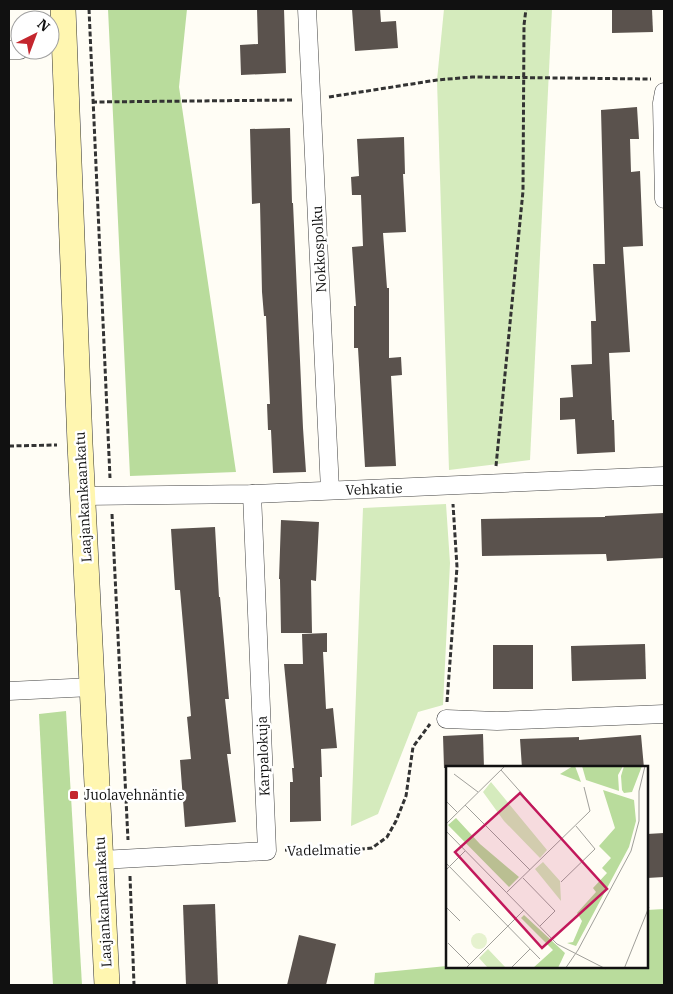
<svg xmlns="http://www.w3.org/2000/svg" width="673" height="994" font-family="'IBM Plex Serif',serif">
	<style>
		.green { fill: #d5ebbd }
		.forest { fill: #b9dc9c }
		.building { fill: #5a524d }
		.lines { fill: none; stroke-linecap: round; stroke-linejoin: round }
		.street-casing { stroke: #444; stroke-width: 19 }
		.secondary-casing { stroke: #333; stroke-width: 26 }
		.path { stroke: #333; stroke-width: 3; stroke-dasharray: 5 2.5; stroke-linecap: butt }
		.street { stroke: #fff; stroke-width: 18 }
		.secondary { stroke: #fff6b0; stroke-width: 25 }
		.poi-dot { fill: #c4262e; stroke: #fff; stroke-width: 2 }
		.labels { text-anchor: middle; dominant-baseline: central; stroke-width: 5; stroke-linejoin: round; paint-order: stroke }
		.street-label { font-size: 14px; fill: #111; stroke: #fff }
		.poi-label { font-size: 14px; fill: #111; stroke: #fff; text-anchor: start }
		.inset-road { fill: none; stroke: #a09f9a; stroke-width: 1 }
		.view { fill: #c2185b; fill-opacity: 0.15; stroke: #c2185b; stroke-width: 2.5 }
		.inset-edge { fill: none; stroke: #111; stroke-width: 2.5 }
	</style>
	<rect width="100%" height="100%" fill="#fffdf5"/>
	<g class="green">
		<path d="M444,9H552L530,460L449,470L437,80Z"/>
		<path d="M446,504L450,563L443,705L418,712L378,814L351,826L363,508Z"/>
	</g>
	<g class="forest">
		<path d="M108,9H187L179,87L236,472L130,476Z"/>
		<path d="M66,711L82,985H53L39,714Z"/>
		<path d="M664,909V985H374L375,973L447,966V968H647V910Z"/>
	</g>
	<g class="building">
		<path d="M257,9H284L286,73L241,75L240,45L258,44Z"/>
		<path d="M352,9H380L381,22L396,21L398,48L355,51Z"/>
		<path d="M612,9H652L653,32L612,33Z"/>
		<path d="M637,107L639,139H630L631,172L640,171L643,246L623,247L630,352L609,353L612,420H614L615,452L577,454L575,419L560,420V398L573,397L571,365L592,364L591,321H596L593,264H605L601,110Z"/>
		<path d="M290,128L292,203H293L303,428L306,472L273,473L271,430H268L267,404H270L266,316H264L262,292L260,203L252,204L250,129Z"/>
		<path d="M404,137L405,174H403L406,232L383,233L387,288H389V358L401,357L402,375L391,376L396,466L365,467L358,348H354V306H356L352,247L363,246L361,195H352L351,177L359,176L357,139Z"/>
		<path d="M664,513V558L607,561L606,554L482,556L481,519L605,517V516Z"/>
		<path d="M281,520L319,522L316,581L311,580L312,633H281L280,579H279Z"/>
		<path d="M215,527L219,597H220L229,699H225L231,754H227L236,822L185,827L180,760L191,759L187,717L191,716L180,590H175L171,529Z"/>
		<path d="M327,633V652H323L326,709L333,708L337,748L321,749L322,777H320L321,821L290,822V782H293L292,768H294L284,664H303L302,634Z"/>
		<path d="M645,644L646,679L572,681L571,646Z"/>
		<rect x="493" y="645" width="40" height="44"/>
		<path d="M483,734L484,768H444L443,736Z"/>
		<path d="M641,735L644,768H522L520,739L579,737V740Z"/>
		<path d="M664,833V877L647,878V834Z"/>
		<path d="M215,904L218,985H186L183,905Z"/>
		<path d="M299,935L336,944L326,985H287Z"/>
	</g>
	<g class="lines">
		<g class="street-casing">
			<g id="street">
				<path d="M307,9L330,490"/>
				<path d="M9,50H20"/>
				<path d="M664,92L662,103L664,199"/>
				<path d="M84,496L252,494L664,476"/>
				<path d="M9,691L92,687"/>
				<path d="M446,719L497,721L664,714"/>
				<path d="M101,860L267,851L252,494"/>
			</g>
		</g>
		<g class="secondary-casing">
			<path id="secondary" d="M63,9L80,444L107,985"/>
		</g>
		<g class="path">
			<path d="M89,9L110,478"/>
			<path d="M329,97L437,80L472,77L651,79"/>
			<path d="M92,102L293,100"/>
			<path d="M9,446L57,445"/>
			<path d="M496,466L523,191L524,25L526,9"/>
			<path d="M112,514L128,840"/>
			<path d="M447,702L457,567L453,504"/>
			<path d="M285,850L328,852L372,848L387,837L396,821L406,796L413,747L430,724"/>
			<path d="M130,876L134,985"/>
		</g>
		<use href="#street" class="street"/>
		<use href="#secondary" class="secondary"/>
	</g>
	<rect class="poi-dot" x="69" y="790" width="10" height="10" rx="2.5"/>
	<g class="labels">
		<g class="street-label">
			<text transform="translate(319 249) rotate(-93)">Nokkospolku</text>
			<text transform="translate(374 489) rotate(-2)">Vehkatie</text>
			<text transform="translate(83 497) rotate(-93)">Laajankankaankatu</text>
			<text transform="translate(263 756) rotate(-92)">Karpalokuja</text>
			<text transform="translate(324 850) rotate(-1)">Vadelmatie</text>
			<text transform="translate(103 902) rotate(-93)">Laajankankaankatu</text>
		</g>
		<g class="poi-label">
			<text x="84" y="795">Juolavehnäntie</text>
		</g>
	</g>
	<g transform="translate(446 766)">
		<rect width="202" height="202" fill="#fffdf5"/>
		<path d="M45,16L101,84L94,92L58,55L37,26ZM97,96L114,115L115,135L89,103ZM42,183L60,202H42L33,192Z" fill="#d5ebbd"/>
		<path d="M129,0L135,16L114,8L127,0ZM136,0H177L172,9L173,25L140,14ZM178,0H196L186,26L178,27L176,24L175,10ZM157,24L188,34L190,55L183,81L130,180L121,177L127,176L136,155L131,147L150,126L147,122L161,107L156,102L165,92L153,80L169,62ZM10,52L34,78L73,111L63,121L2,59ZM78,149L119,187L112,202H87L107,184L75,152Z" fill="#b9dc9c"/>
		<path d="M25 175a8 8 0 1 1 16 0a8 8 0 1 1-16 0Z" fill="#e6f2cf"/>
		<path class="inset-road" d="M55,4L116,73M8,8L32,26M0,35L11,46M19,39L84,104M0,58L59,0M0,65L111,178L160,203M0,97L94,193M0,104L19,85M77,112L109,145L94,160M115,116L149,83L130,60M61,126L144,45L138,21M0,141L14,155M2,177L23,198M19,203L78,144M64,203L84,183M119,203L132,184L185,85L193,55V25L199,0M178,203L203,141"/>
		<path class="view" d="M74,27L161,123L96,182L9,86Z"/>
		<rect width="202" height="202" class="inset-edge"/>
	</g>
	<rect width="673" height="994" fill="none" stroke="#111111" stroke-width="20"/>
	<g transform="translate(35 35) rotate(42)"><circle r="24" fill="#ffffff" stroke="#a0a0a0"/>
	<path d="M0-4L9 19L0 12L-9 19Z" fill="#c4262e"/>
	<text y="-8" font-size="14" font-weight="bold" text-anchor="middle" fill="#111111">N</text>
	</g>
</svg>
